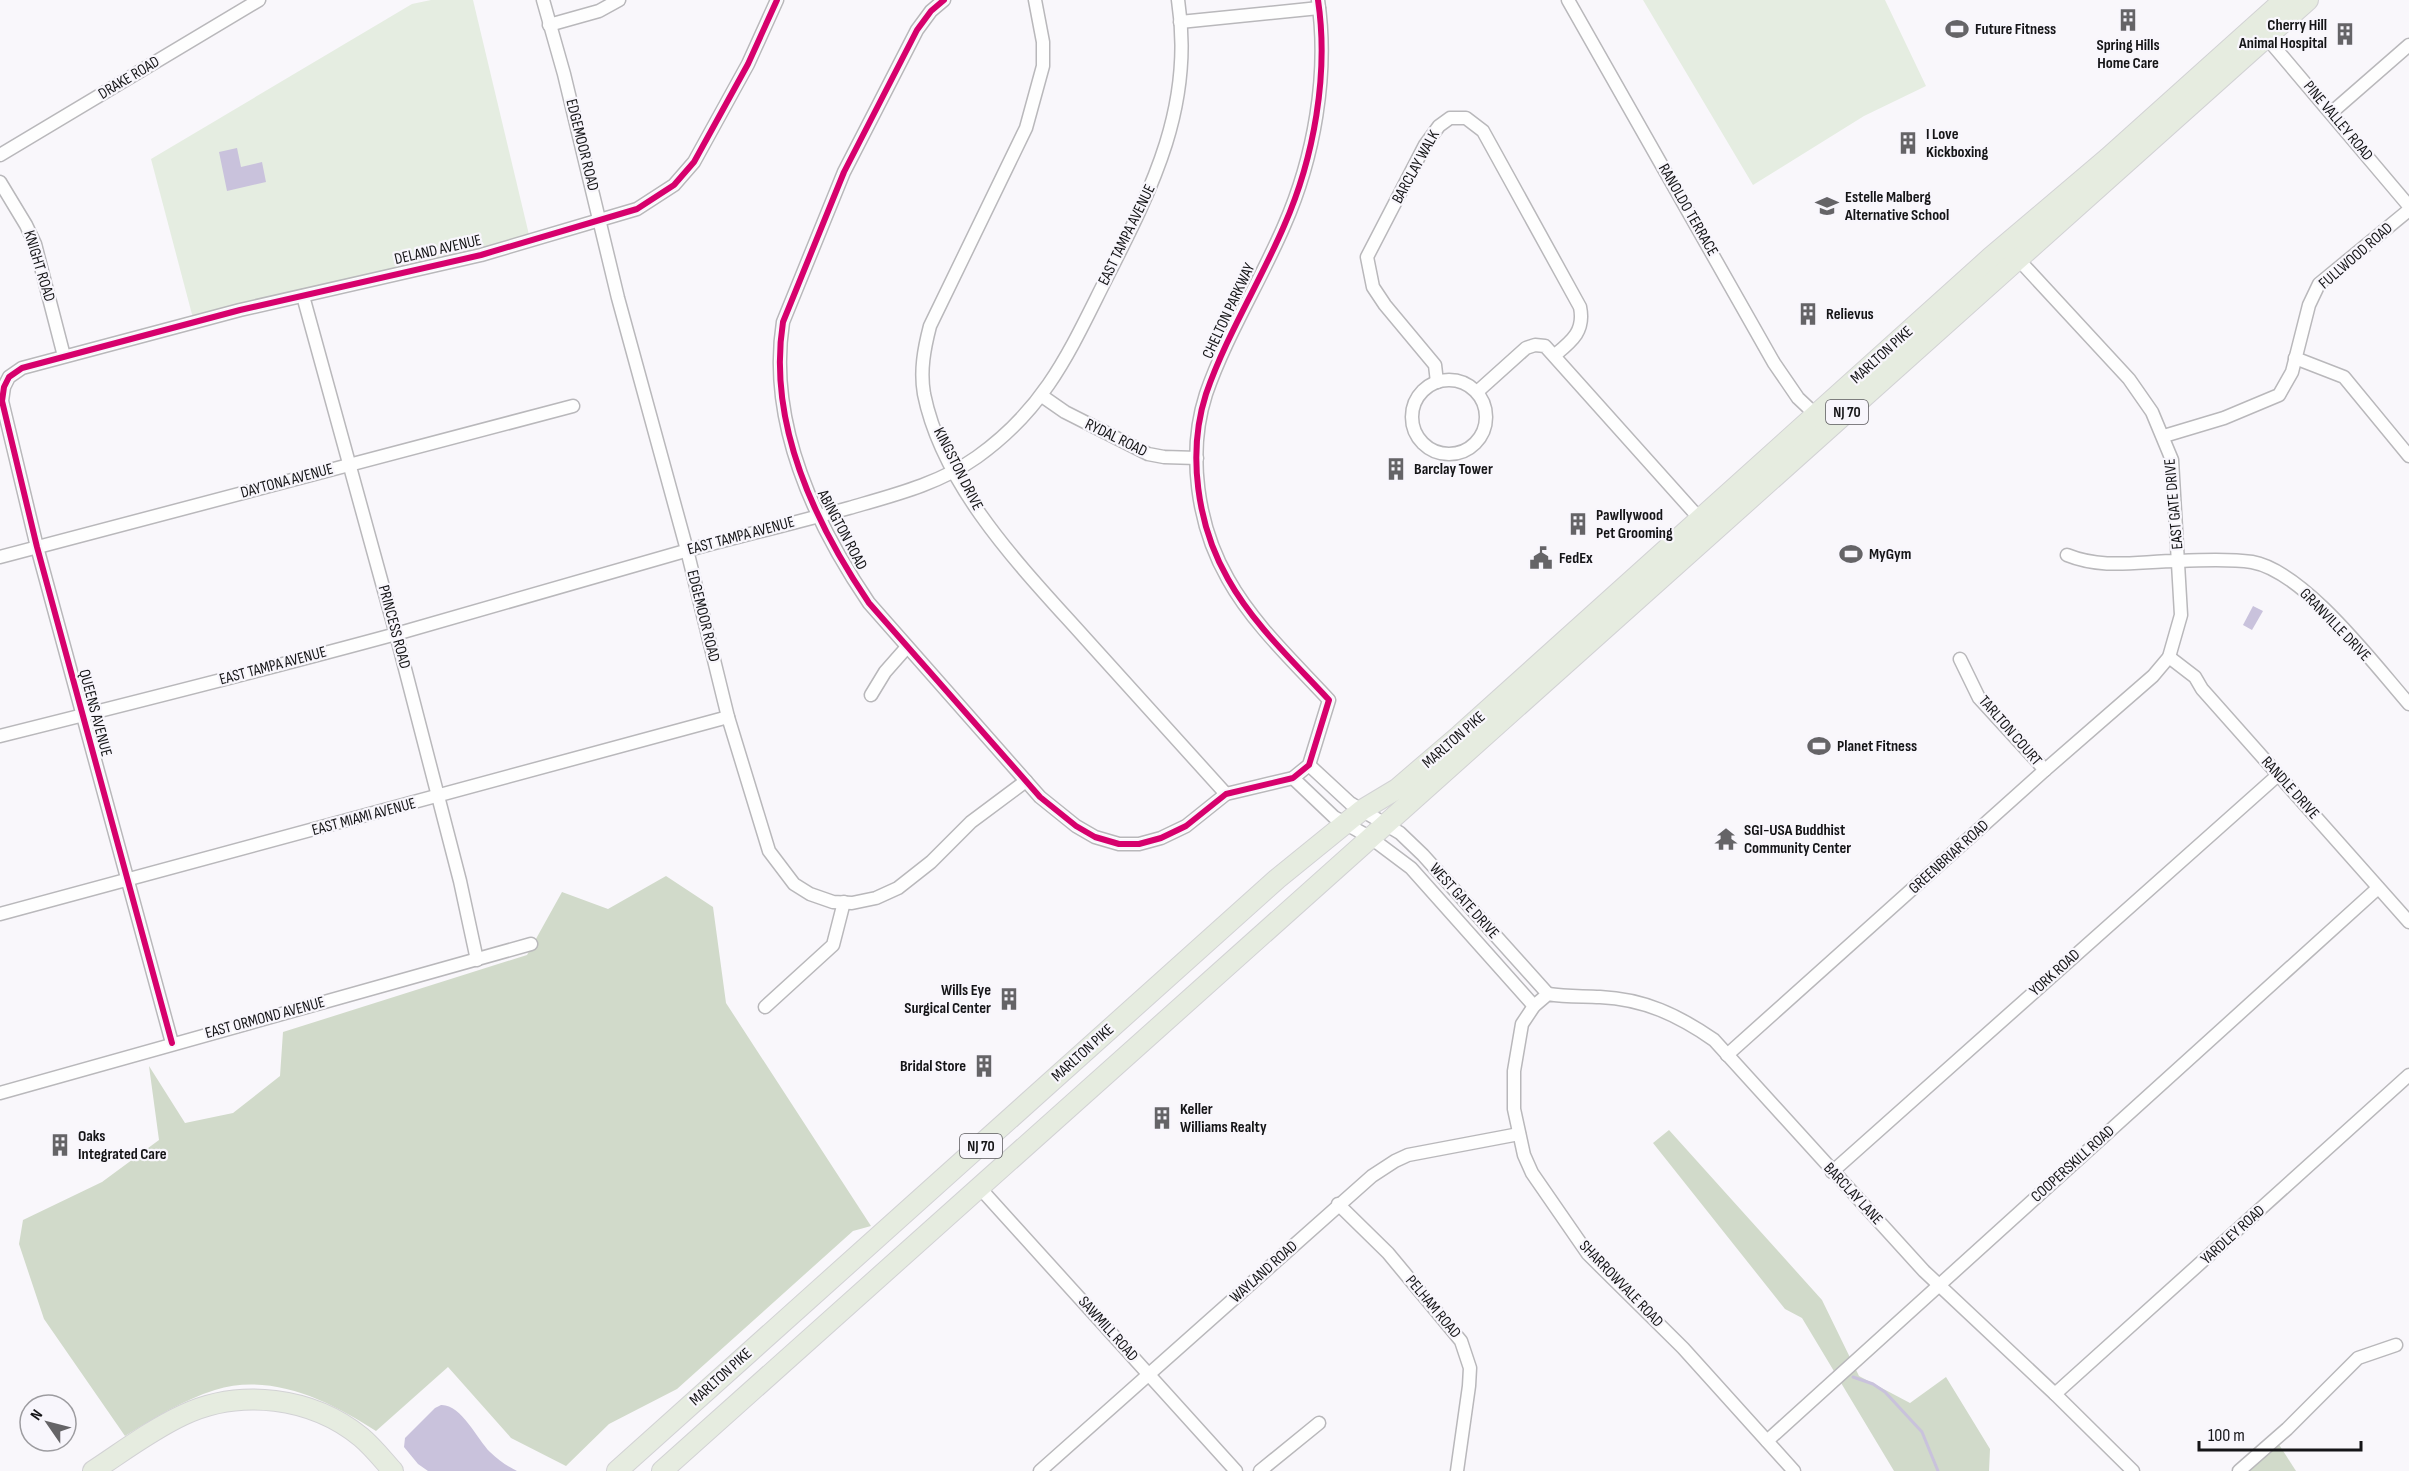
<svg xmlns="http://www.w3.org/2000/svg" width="2409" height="1471" font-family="'Sofia Sans Condensed',sans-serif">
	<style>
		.green { fill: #e5ede1 }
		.forest { fill: #d1daca }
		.water { fill: #c9c2dc }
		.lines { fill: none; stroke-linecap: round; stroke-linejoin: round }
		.stream { stroke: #c9c2dc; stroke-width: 3 }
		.minor-casing { stroke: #b9b8bb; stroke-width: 15 }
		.trunk-casing { stroke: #d2d2d4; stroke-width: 22 }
		.minor { stroke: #fefefe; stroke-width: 12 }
		.trunk { stroke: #e6ece0; stroke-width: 20 }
		.cycleway-casing { stroke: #f8f6fc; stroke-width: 10 }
		.cycleway { stroke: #d6006c; stroke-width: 6 }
		.labels { text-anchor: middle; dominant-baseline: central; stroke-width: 4.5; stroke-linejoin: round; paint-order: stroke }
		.shield { fill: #f8f6fc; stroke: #59585c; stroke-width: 1.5 }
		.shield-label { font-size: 15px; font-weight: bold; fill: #151517 }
		.poi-label { font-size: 16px; font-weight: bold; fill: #151517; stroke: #f8f6fc; text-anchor: start }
		.street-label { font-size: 16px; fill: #151517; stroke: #f8f6fc }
	</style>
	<rect width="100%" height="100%" fill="#f9f7fb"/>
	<g class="green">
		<path d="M431,0H473L530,239L194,322L151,159L412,4Z"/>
		<path d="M1643,0H1885L1926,86L1864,116L1753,185Z"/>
	</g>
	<g class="forest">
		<path d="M666,876L713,907L726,1003L871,1226L853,1231L677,1389L609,1424L566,1466L511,1438L448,1367L376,1431C330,1401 271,1372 215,1390C183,1400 154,1418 125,1436L44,1319L19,1244L23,1220L102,1182L159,1140L149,1066L185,1123L233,1113L280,1076L283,1032L527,955L562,892L608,909Z"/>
		<path d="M1669,1130L1822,1300L1859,1376L1910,1403L1946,1377L1990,1449L1989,1471H1894L1802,1318L1785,1309L1653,1143Z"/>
		<path d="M2276,1440L2296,1471H2235Z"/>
	</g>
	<g class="water">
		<path d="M237,148L241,167L262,162L266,182L227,191L219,152Z"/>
		<path d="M2253,606L2263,611L2252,630L2243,625Z"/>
		<path d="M441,1405C461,1404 477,1439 490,1452C498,1460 507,1466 517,1471H428L418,1464L404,1447L405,1438L435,1408Z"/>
	</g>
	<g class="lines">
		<path class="stream" d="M1853,1377L1873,1384L1885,1392L1922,1432L1938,1471"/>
		<g class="minor-casing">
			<g id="minor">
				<path d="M543,0L564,74L618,298L687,550L728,717L769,851L794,884L810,894L833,902L852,903L876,898L898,888L931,862L971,822L1026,781"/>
				<path d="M944,0L931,11L917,30L844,172L783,322C767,423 814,522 869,603L1040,797L1076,826L1095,837L1119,844H1139L1161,838L1186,826L1226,794L1293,778L1309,765L1329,700C1294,662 1253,624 1228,579C1197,525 1187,453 1206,394C1226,336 1260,282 1284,226C1314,158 1329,74 1318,0"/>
				<path d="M1035,0L1043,42V66L1026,128L930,326C924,349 920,371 924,394C943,488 1023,569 1085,638C1132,690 1179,742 1226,794"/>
				<path d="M1568,0L1774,363L1798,398L1816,415"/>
				<path d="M1180,22L1319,8"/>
				<path d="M549,25L599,11L619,0"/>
				<path d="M2266,37L2409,206"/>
				<path d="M2331,113L2409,45"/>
				<path d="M0,155L259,0"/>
				<path d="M0,182L26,225L35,244L64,356"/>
				<path d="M303,296L396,634L460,881L477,960"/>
				<path d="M2295,358L2344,377L2409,456"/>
				<circle cx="1449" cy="417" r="37"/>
				<path d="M1437,382L1435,365L1385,305L1373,287L1367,257L1425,145L1439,126L1450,118H1466L1483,131L1580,307C1585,331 1572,341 1555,355"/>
				<path d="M1477,392L1526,348L1535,345L1545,346L1700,519"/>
				<path d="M1042,396L1065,412L1148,454L1164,457L1197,458"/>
				<path d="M2164,436L2224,418L2279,395L2292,372L2309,305L2319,284L2409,210"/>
				<path d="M2067,555C2104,570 2140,561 2179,561C2199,560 2232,559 2252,562C2304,571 2374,664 2409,704"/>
				<path d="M0,557L573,406"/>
				<path d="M2169,657L2195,677L2202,689L2409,922"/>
				<path d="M1960,659L1979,698L2045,770"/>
				<path d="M871,695L885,672L907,647"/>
				<path d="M0,736C132,703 264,670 396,634C492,607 588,578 685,551C740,536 795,523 849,508C894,495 939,484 977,457C1044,409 1068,355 1103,285C1150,192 1195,108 1178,0"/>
				<path d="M1309,765L1350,803L1400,833L1423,855L1548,994"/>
				<path d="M1293,778L1334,817L1371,838L1411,868L1534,1006"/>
				<path d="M0,914L728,717"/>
				<path d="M765,1007L833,945L844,902"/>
				<path d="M172,1043L37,547L2,401L4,387L9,377L22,368L240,310L481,255L637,209L674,185L694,162L748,64L777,0"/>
				<path d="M1727,1055L2045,770L2153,676L2169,657L2181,615L2172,460L2152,412L2129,379L2018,259"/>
				<path d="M0,1093L531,944"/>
				<path d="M1832,1172L2278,775"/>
				<path d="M979,1187L1236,1471"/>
				<path d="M1338,1204L1388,1253L1461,1341L1470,1368L1469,1386L1457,1471"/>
				<path d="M2055,1394L2409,1075"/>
				<path d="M1767,1441L2378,888"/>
				<path d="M1040,1471L1372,1176L1395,1161L1408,1155L1519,1134"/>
				<path d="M1260,1471L1319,1423"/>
				<path d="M1794,1471L1683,1348L1588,1254L1532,1173L1524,1155L1514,1109V1071L1522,1024L1534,1006L1548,994C1566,997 1582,996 1600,997C1644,999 1678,1015 1714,1040L1924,1271L2055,1394L2133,1471"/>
				<path d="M2239,1471L2287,1429L2358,1358L2396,1345"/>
			</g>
		</g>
		<g class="trunk-casing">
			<g id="trunk">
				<path d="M93,1471C122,1452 151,1430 183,1415C240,1388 312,1397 361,1437C373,1447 383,1460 393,1471"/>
				<path d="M617,1471L1277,879L1362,810L1397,789L1460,735L1990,258L2108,158L2284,0"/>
				<path d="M662,1471L2308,0"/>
			</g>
		</g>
		<use href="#minor" class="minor"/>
		<use href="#trunk" class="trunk"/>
		<g class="cycleway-casing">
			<g id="cycleway">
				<path d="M944,0L931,11L917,30L844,172L783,322C767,423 814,522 869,603L1040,797L1076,826L1095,837L1119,844H1139L1161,838L1186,826L1226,794L1293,778L1309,765L1329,700C1294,662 1253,624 1228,579C1197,525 1187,453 1206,394C1226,336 1260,282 1284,226C1314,158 1329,74 1318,0"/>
				<path d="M172,1043L37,547L2,401L4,387L9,377L22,368L240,310L481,255L637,209L674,185L694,162L748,64L777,0"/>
			</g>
		</g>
		<use href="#cycleway" class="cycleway"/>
	</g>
	<defs>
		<g id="building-bare" transform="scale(1.8)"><path d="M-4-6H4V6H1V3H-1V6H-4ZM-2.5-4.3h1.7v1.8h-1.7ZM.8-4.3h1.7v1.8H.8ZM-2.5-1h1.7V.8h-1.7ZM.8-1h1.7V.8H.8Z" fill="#656467" stroke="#f8f6fc" stroke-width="2.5" paint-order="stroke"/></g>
		<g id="stadium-bare" transform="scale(1.8)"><path d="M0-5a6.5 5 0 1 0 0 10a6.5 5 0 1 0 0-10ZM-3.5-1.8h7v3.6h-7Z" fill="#656467" stroke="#f8f6fc" stroke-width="2.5" paint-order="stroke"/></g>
		<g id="school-bare" transform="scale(1.8)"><path d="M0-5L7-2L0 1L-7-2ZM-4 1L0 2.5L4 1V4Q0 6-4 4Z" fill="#656467" stroke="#f8f6fc" stroke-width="2.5" paint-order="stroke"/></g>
		<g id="civic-bare" transform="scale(1.8)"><path d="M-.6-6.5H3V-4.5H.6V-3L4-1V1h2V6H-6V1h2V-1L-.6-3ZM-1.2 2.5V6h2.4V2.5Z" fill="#656467" stroke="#f8f6fc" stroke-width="2.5" paint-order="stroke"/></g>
		<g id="temple-bare" transform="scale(1.8)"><path d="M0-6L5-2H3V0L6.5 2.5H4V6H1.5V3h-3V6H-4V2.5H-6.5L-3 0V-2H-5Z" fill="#656467" stroke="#f8f6fc" stroke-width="2.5" paint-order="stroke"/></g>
	</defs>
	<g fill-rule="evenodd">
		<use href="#building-bare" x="2128" y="20"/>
		<use href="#stadium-bare" x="1957" y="29"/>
		<use href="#building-bare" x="2345" y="34"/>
		<use href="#building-bare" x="1908" y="143"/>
		<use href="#school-bare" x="1827" y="206"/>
		<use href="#building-bare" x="1808" y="314"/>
		<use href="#building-bare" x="1396" y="469"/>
		<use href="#building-bare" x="1578" y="524"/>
		<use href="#stadium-bare" x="1851" y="554"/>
		<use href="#civic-bare" x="1541" y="558"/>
		<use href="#stadium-bare" x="1819" y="746"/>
		<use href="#temple-bare" x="1726" y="839"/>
		<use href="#building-bare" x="1009" y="999"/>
		<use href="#building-bare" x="984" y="1066"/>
		<use href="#building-bare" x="1162" y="1118"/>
		<use href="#building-bare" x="60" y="1145"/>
	</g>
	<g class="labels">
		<g class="shield">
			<rect x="1826" y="400" width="42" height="24" rx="4.5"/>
			<rect x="960" y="1134" width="42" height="24" rx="4.5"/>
		</g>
		<g class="shield-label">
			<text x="1847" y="412">NJ 70</text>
			<text x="981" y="1146">NJ 70</text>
		</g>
		<g class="poi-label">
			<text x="2327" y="25" text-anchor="end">Cherry Hill<tspan x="2327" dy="18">Animal Hospital</tspan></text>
			<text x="1975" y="29">Future Fitness</text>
			<text x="2128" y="45" text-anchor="middle">Spring Hills<tspan x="2128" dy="18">Home Care</tspan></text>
			<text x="1926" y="134">I Love<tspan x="1926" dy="18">Kickboxing</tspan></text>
			<text x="1845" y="197">Estelle Malberg<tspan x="1845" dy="18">Alternative School</tspan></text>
			<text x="1826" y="314">Relievus</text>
			<text x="1414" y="469">Barclay Tower</text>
			<text x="1596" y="515">Pawllywood<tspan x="1596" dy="18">Pet Grooming</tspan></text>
			<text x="1869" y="554">MyGym</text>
			<text x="1559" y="558">FedEx</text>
			<text x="1837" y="746">Planet Fitness</text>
			<text x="1744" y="830">SGI-USA Buddhist<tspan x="1744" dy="18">Community Center</tspan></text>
			<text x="991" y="990" text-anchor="end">Wills Eye<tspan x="991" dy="18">Surgical Center</tspan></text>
			<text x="966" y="1066" text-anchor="end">Bridal Store</text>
			<text x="1180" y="1109">Keller<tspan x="1180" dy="18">Williams Realty</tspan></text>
			<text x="78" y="1136">Oaks<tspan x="78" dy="18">Integrated Care</tspan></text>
		</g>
		<g class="street-label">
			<text transform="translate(129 78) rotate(-31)">DRAKE ROAD</text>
			<text transform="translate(2338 121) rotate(50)">PINE VALLEY ROAD</text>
			<text transform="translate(582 145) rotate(76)">EDGEMOOR ROAD</text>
			<text transform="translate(1416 167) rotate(-61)">BARCLAY WALK</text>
			<text transform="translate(1688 210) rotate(60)">RANOLDO TERRACE</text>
			<text transform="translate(1127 235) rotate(-64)">EAST TAMPA AVENUE</text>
			<text transform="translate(438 250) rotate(-13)">DELAND AVENUE</text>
			<text transform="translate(2356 256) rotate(-41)">FULLWOOD ROAD</text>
			<text transform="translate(39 266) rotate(73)">KNIGHT ROAD</text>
			<text transform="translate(1229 311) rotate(-65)">CHELTON PARKWAY</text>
			<text transform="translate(1882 355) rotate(-42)">MARLTON PIKE</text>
			<text transform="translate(1116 438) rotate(26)">RYDAL ROAD</text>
			<text transform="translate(958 469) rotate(63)">KINGSTON DRIVE</text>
			<text transform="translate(287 481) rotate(-15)">DAYTONA AVENUE</text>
			<text transform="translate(2174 504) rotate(-95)">EAST GATE DRIVE</text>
			<text transform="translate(842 530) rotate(62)">ABINGTON ROAD</text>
			<text transform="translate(741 536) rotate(-15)">EAST TAMPA AVENUE</text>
			<text transform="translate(703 616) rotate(76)">EDGEMOOR ROAD</text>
			<text transform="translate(2335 625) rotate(46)">GRANVILLE DRIVE</text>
			<text transform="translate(394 627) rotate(75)">PRINCESS ROAD</text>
			<text transform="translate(273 666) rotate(-15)">EAST TAMPA AVENUE</text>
			<text transform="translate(95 713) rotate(75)">QUEENS AVENUE</text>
			<text transform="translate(2010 731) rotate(49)">TARLTON COURT</text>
			<text transform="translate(1454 740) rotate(-41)">MARLTON PIKE</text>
			<text transform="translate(2290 788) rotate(48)">RANDLE DRIVE</text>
			<text transform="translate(364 817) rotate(-15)">EAST MIAMI AVENUE</text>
			<text transform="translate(1949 857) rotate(-42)">GREENBRIAR ROAD</text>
			<text transform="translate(1464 901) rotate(48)">WEST GATE DRIVE</text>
			<text transform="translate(2055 973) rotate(-42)">YORK ROAD</text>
			<text transform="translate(265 1018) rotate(-15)">EAST ORMOND AVENUE</text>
			<text transform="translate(1083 1053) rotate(-42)">MARLTON PIKE</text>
			<text transform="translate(2073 1164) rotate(-42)">COOPERSKILL ROAD</text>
			<text transform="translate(1853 1194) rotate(47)">BARCLAY LANE</text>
			<text transform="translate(2233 1235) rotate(-42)">YARDLEY ROAD</text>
			<text transform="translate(1264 1272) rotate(-42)">WAYLAND ROAD</text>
			<text transform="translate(1621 1284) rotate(46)">SHARROWVALE ROAD</text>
			<text transform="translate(1433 1307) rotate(50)">PELHAM ROAD</text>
			<text transform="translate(1108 1329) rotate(48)">SAWMILL ROAD</text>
			<text transform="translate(721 1377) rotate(-42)">MARLTON PIKE</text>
		</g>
	</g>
	<g transform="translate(48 1423) rotate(305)"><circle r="28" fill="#f8f6fc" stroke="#9d9ca0" stroke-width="1.5"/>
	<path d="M0-4.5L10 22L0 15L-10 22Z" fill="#656467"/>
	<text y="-9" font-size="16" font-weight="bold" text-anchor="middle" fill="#151517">N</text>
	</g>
	<path d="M2199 1441v9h162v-9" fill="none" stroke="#151517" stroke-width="3"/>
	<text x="2208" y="1441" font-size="18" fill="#151517" stroke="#f8f6fc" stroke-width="4.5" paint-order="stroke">100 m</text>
</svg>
